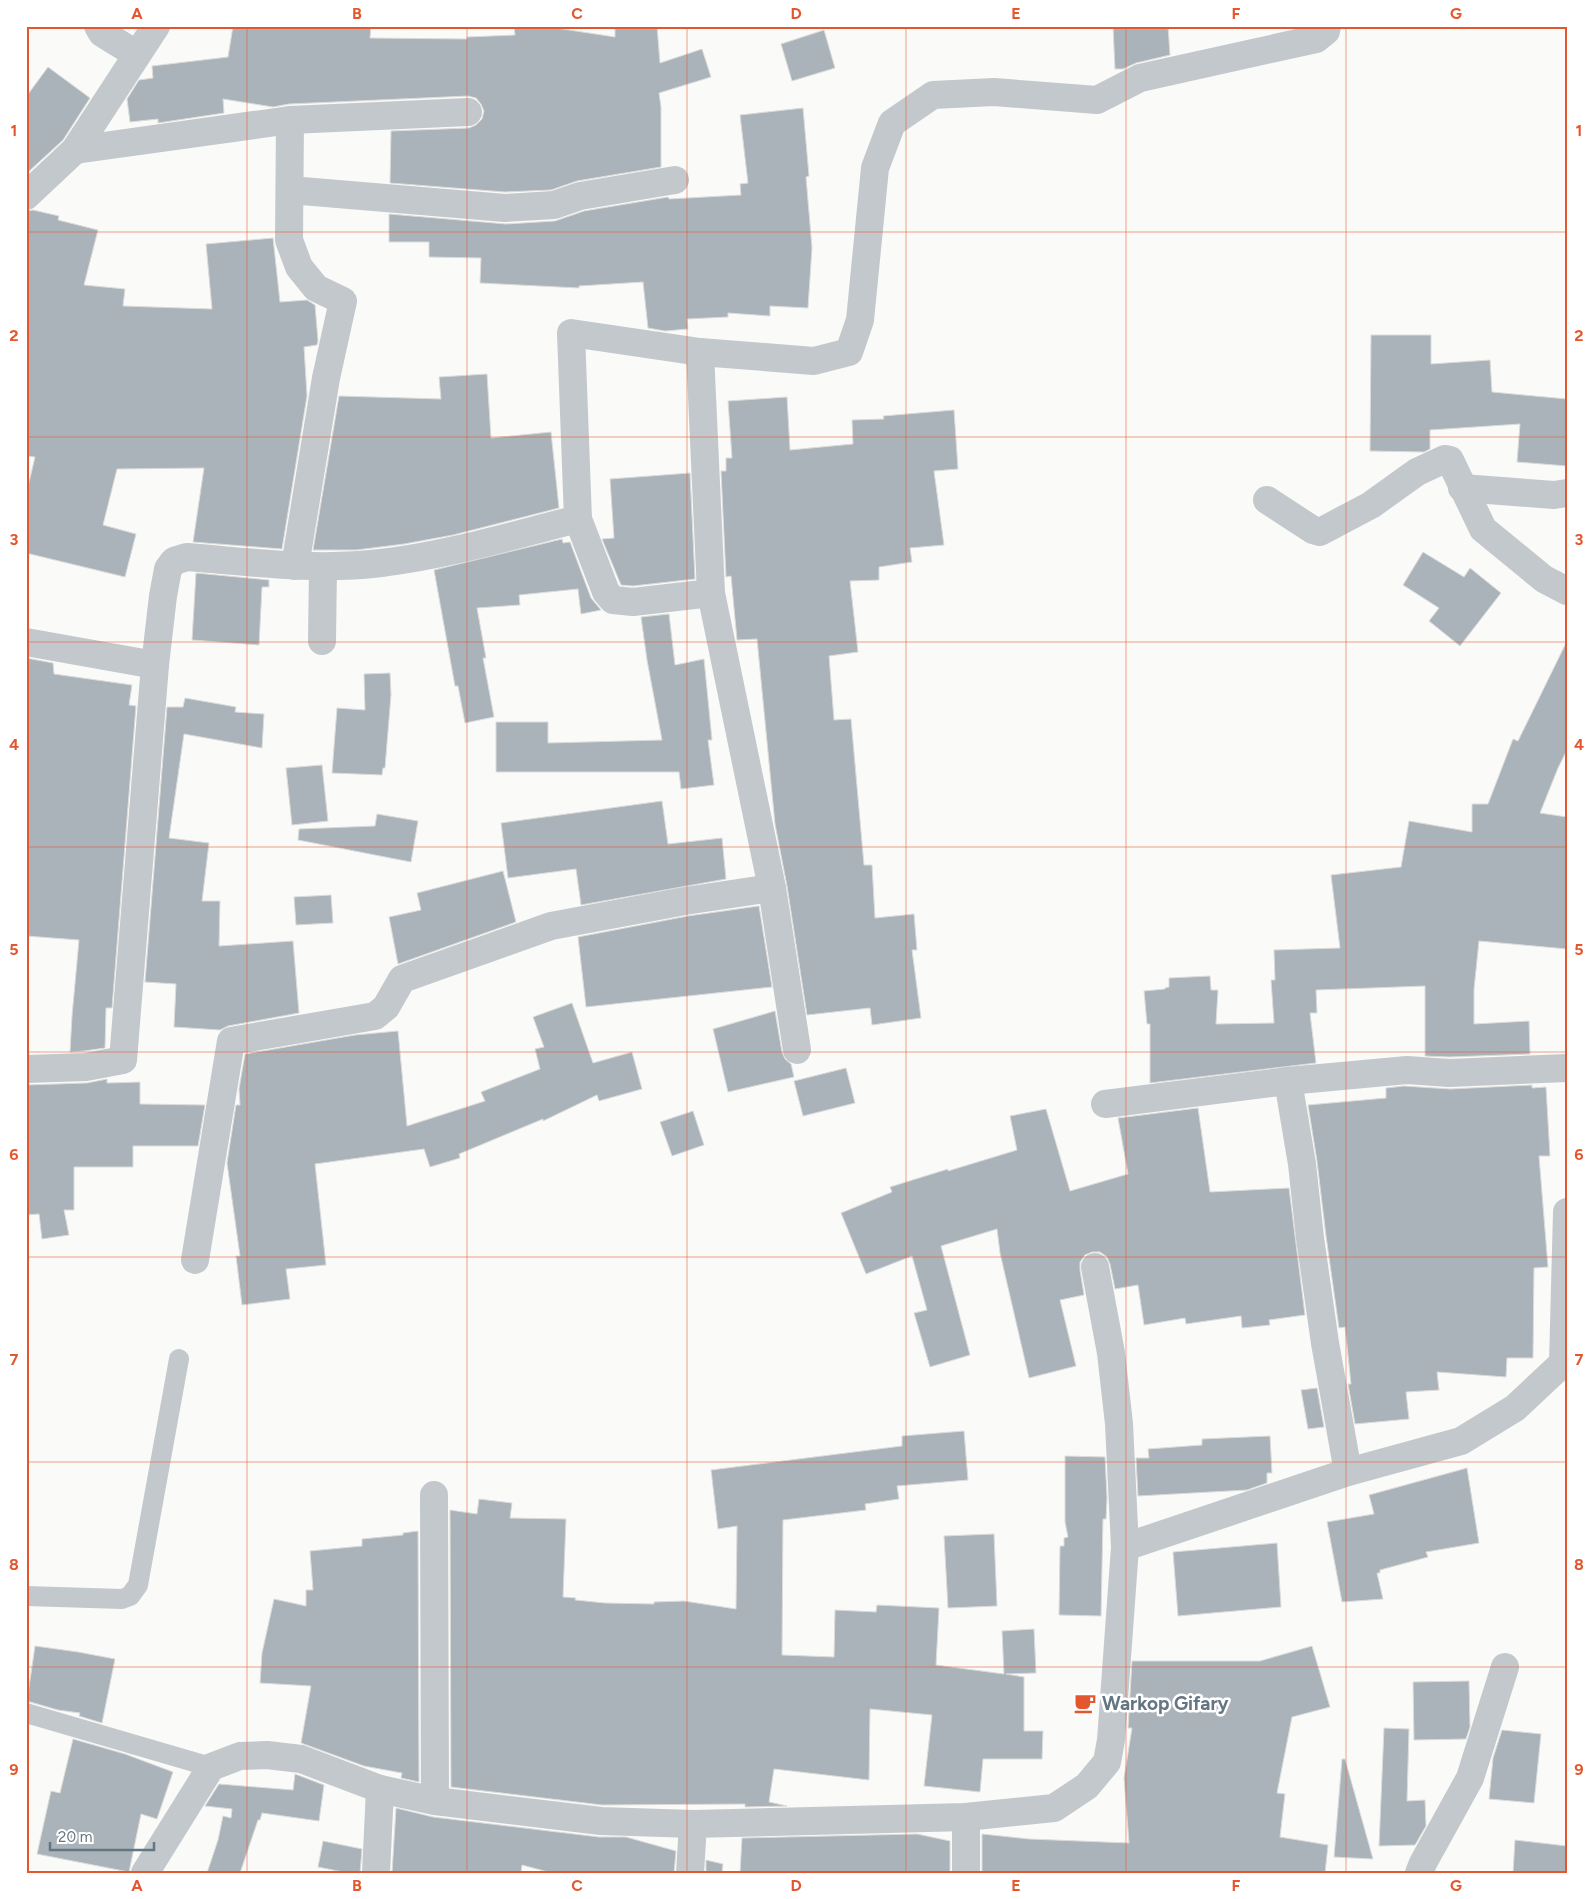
<svg xmlns="http://www.w3.org/2000/svg" width="1593" height="1899" font-family="Figtree,sans-serif">
	<style>
		.building { fill: #aab3b9; stroke: #dcdcda }
		.lines { fill: none; stroke-linecap: round; stroke-linejoin: round }
		.service { stroke: #c3c8cc; stroke-width: 20 }
		.minor { stroke: #c3c8cc; stroke-width: 28 }
		.grid { fill: none; stroke: #e4572e; stroke-width: 1; stroke-opacity: 0.55 }
		.labels { text-anchor: middle; dominant-baseline: central; stroke-width: 5; stroke-linejoin: round; paint-order: stroke }
		.poi-label { font-size: 19px; font-weight: bold; fill: #657683; stroke: #fff; text-anchor: start }
		.neatline { fill: none; stroke: #e4572e; stroke-width: 2 }
		.grid-label { font-size: 16px; text-anchor: middle; font-weight: bold; fill: #e4572e }
	</style>
	<rect width="100%" height="100%" fill="#fafaf8"/>
	<g class="building">
		<path d="M233,26H371L370,38L467,39V37L515,35L514,26H543L615,37V26H657L660,63L702,49L711,77L659,93L661,107V167L577,181L551,190L505,192L390,183L391,131L469,128L476,125L482,119L484,111L481,104L476,98L468,96L289,104L273,107L223,99L224,113L158,123V119L130,122L127,99L139,80L153,78L152,66L228,57Z"/>
		<path d="M1113,26H1168L1170,55L1136,63L1123,69H1115Z"/>
		<path d="M824,30L835,68L792,81L781,44Z"/>
		<path d="M48,67L90,98L63,140L26,174V97Z"/>
		<path d="M803,108L809,176L806,177L812,248L808,308L770,306V316L728,313V317L687,319L688,329L665,331L648,328L643,282L579,286V288L480,283L481,258L429,257V242H389V214L506,224L555,221L584,211L668,197L669,199L741,195L740,184L748,183L740,115Z"/>
		<path d="M33,210L59,216L58,220L98,230L84,285L125,289L123,306L212,309L206,244L273,238L280,302L307,300L315,305L318,341L317,345L304,347L307,396L282,549L193,542L204,468L117,469L103,525L136,534L125,577L26,553V495L35,457L26,456V211Z"/>
		<path d="M1371,335H1431V364L1490,360L1492,392L1567,399V466L1517,462L1520,424L1430,430V449L1424,452L1370,451Z"/>
		<path d="M487,374L491,438L551,432L559,508L453,535L404,544L356,550H313L339,396L441,399L439,377Z"/>
		<path d="M787,397L790,450L853,444L852,420L884,419L883,416L954,410L958,469L934,471L944,545L910,548L912,562L879,567V580L850,581L858,652L829,656L834,720L851,719L864,865H872L875,918L914,914L917,950H912L921,1018L872,1025L870,1008L807,1015L787,886L775,824L757,639L737,640L731,576L726,577L721,471H726V458H732L728,401Z"/>
		<path d="M690,473L695,579L633,586L621,585L602,539L614,538L610,479Z"/>
		<path d="M562,539L563,543L570,542L591,598L601,610L581,614L578,589L519,595L520,605L477,608L486,658H483L494,717L465,723L458,686H455L434,570Z"/>
		<path d="M1423,552L1464,577L1470,568L1501,593L1460,646L1429,621L1439,608L1403,585Z"/>
		<path d="M196,573L269,580V587H262L259,645L192,640Z"/>
		<path d="M669,614L675,665L704,659L712,740H708L714,785L681,789L679,772H496V722H548V743L662,740L647,660L641,617Z"/>
		<path d="M1567,641V750L1558,768L1540,813L1567,817V949L1479,941L1474,989V1024L1529,1021L1530,1054L1449,1057L1425,1056V986L1316,990L1317,1013H1310L1316,1063L1150,1083V1024H1147L1144,991L1165,989V988L1169,987V978L1210,976L1211,990H1218L1216,1024L1274,1023L1271,980H1275L1274,950L1340,948L1331,875L1401,867L1409,821L1472,832V804H1488L1513,739L1518,741Z"/>
		<path d="M26,658L53,663L54,674L132,685L129,705L136,706L112,1008H106L105,1048L84,1051L70,1052L72,1016L79,940L26,936Z"/>
		<path d="M390,673L391,695L385,768H383L382,775L332,773L337,708L365,710L364,674Z"/>
		<path d="M185,698L236,707L235,712L264,714L262,748L184,734L169,838L209,843L202,901H220L219,946L293,941L299,1013L228,1026L220,1030L174,1027L176,984L145,982L167,707H183Z"/>
		<path d="M322,765L328,821L292,825L286,768Z"/>
		<path d="M662,801L668,844L722,838L726,879L581,905L576,869L508,878L501,823Z"/>
		<path d="M377,814L418,821L411,862L298,840L299,829L375,826Z"/>
		<path d="M503,871L516,922L398,964L389,917L421,910L417,893Z"/>
		<path d="M331,895L333,923L296,925L294,897Z"/>
		<path d="M759,906L772,987L586,1007L578,937L688,916Z"/>
		<path d="M572,1003L593,1063L632,1052L642,1089L599,1101L597,1095L543,1121V1119L459,1154L460,1158L430,1167L424,1149L315,1164L326,1265L286,1269L290,1299L242,1305L236,1256H240L227,1163L236,1105H240L239,1089L245,1054L355,1035L398,1031L407,1126L485,1101L481,1092L540,1069L535,1049L544,1047L533,1017Z"/>
		<path d="M775,1011L782,1052L785,1059L791,1064L794,1077L728,1092L713,1029Z"/>
		<path d="M846,1068L855,1103L803,1116L794,1081Z"/>
		<path d="M107,1079V1083L140,1082V1104L205,1105L198,1146H133V1167H74V1210H64L69,1235L42,1239L39,1214L26,1215V1085L87,1083Z"/>
		<path d="M1532,1085V1088L1546,1087L1550,1156H1539L1548,1267L1534,1268L1533,1358H1507L1506,1377L1437,1372L1439,1390L1406,1392L1409,1419L1355,1424L1348,1384H1351L1345,1327L1339,1328L1326,1236L1317,1161L1308,1105L1386,1098V1088L1404,1086L1450,1089Z"/>
		<path d="M1198,1108L1210,1192L1289,1188L1305,1315L1269,1320L1270,1325L1242,1328L1241,1316L1186,1324L1185,1318L1144,1325L1138,1285L1115,1289L1110,1264L1107,1257L1100,1252H1092L1085,1255L1080,1262V1270L1084,1295L1060,1300L1076,1366L1029,1378L1000,1253L997,1229L941,1246L970,1355L930,1367L914,1313L927,1310L912,1256L866,1274L841,1213L892,1192L890,1187L948,1169V1171L1017,1150L1010,1116L1046,1109L1070,1191L1128,1174L1118,1118Z"/>
		<path d="M693,1111L704,1145L672,1156L660,1122Z"/>
		<path d="M1317,1388L1324,1427L1308,1429L1301,1390Z"/>
		<path d="M964,1431L968,1480L897,1486L899,1499L865,1504L866,1510L783,1520L782,1655L834,1657L835,1610L876,1612L877,1605L939,1608L936,1665L1004,1674L1002,1631L1034,1629L1036,1673L1006,1674L1024,1677V1731H1043L1042,1759H983L980,1792L924,1786L932,1715L870,1709L869,1780L774,1769L769,1802L787,1806L745,1807V1804L602,1805L451,1787L450,1510L477,1514L479,1499L512,1503L510,1518L566,1519L563,1597L576,1598L575,1600L605,1603L654,1604V1602L684,1601L736,1609L737,1526L718,1529L711,1470L902,1446V1436Z"/>
		<path d="M1270,1436L1272,1473H1267V1483L1247,1490L1138,1496L1136,1458H1149L1148,1449L1202,1445V1439Z"/>
		<path d="M1065,1456L1105,1457L1107,1498L1106,1519H1103L1101,1616L1059,1615L1060,1546H1064V1538L1068,1537L1065,1522Z"/>
		<path d="M1467,1468L1479,1543L1426,1552L1428,1557L1380,1570V1573H1377L1383,1599L1342,1602L1327,1522L1374,1514L1369,1495Z"/>
		<path d="M418,1531L419,1782L401,1778L402,1773L364,1766L301,1743L311,1686L260,1683L262,1653L274,1599L306,1606V1590H313L310,1551L362,1546V1539L403,1535V1533Z"/>
		<path d="M994,1534L997,1606L948,1608L944,1536Z"/>
		<path d="M1277,1543L1281,1607L1178,1616L1173,1552Z"/>
		<path d="M35,1646L78,1652L115,1659L102,1723L79,1716L80,1713L58,1710L27,1701Z"/>
		<path d="M1312,1646L1330,1707L1292,1717L1277,1793L1285,1794L1280,1837L1328,1845L1325,1873H982V1834L1029,1839L1129,1843L1124,1778L1132,1728H1128L1132,1661H1260Z"/>
		<path d="M1469,1681L1470,1727L1466,1739L1414,1740L1413,1682Z"/>
		<path d="M1384,1728L1409,1729L1407,1801L1425,1800L1426,1826L1415,1845L1379,1846Z"/>
		<path d="M1502,1730L1541,1734L1534,1803L1489,1799L1493,1758Z"/>
		<path d="M73,1739L125,1754L173,1772L157,1819L141,1814L129,1872L37,1854L51,1791L60,1793Z"/>
		<path d="M1342,1759H1345L1373,1859L1334,1857Z"/>
		<path d="M295,1774L324,1785L319,1821L262,1813L260,1820H258L240,1873H207L218,1840L223,1816L231,1818L232,1809L205,1806L219,1784L293,1790Z"/>
		<path d="M396,1808L433,1817L599,1837H626L676,1851L674,1873H552L522,1865L521,1873H392Z"/>
		<path d="M917,1834L950,1841V1873H740L742,1838Z"/>
		<path d="M1515,1840L1567,1846V1873H1513Z"/>
		<path d="M323,1841L362,1849L360,1873H348L318,1867Z"/>
		<path d="M706,1860L723,1864L722,1873H706Z"/>
	</g>
	<g class="lines">
		<g class="service">
			<path d="M26,1596L122,1599L130,1596L138,1585L179,1359"/>
			<path d="M26,1713L211,1767"/>
		</g>
		<g class="minor">
			<path d="M98,26L102,33L136,54"/>
			<path d="M290,120L289,240L299,267L316,288L343,301L326,378L295,566"/>
			<path d="M75,150L290,120L468,112"/>
			<path d="M290,190L505,208L554,205L580,196L675,180"/>
			<path d="M26,196L75,150L156,26"/>
			<path d="M700,352L571,333L578,519L606,592L613,600L633,602L711,593"/>
			<path d="M1462,488L1554,495L1567,493"/>
			<path d="M1267,500L1313,530L1320,532L1371,505L1417,472L1445,459L1450,460L1483,529L1544,579L1567,591"/>
			<path d="M322,641L323,567"/>
			<path d="M26,642L155,665L163,596L168,569L174,561L187,557C251,562 316,571 381,563C448,555 514,535 578,519"/>
			<path d="M797,1050L772,888L711,593L700,352L814,361L849,352L860,320L875,168L892,123L933,95L994,92L1097,100L1140,78L1316,39L1326,31L1327,26"/>
			<path d="M26,1069L86,1067L123,1060L155,665"/>
			<path d="M1288,1081L1302,1164L1310,1238L1325,1343L1348,1472"/>
			<path d="M1105,1104L1288,1081L1407,1070L1449,1073L1567,1068"/>
			<path d="M195,1260L231,1041L375,1016L386,1007L402,979L551,926L685,901L772,888"/>
			<path d="M1095,1267L1111,1353L1119,1424L1125,1547"/>
			<path d="M1563,1363L1567,1212"/>
			<path d="M434,1495L435,1801"/>
			<path d="M145,1873L211,1767L240,1756L267,1755L301,1759L380,1789L435,1801L601,1821L693,1824L966,1817L1054,1808L1087,1786L1107,1762L1111,1740L1125,1547L1348,1472L1461,1441L1515,1408L1563,1363L1567,1362"/>
			<path d="M376,1873L380,1789"/>
			<path d="M690,1873L693,1824"/>
			<path d="M966,1873V1817"/>
			<path d="M1419,1873L1423,1863L1470,1778L1505,1667"/>
		</g>
	</g>
	<path class="grid" d="M247,26V1873M467,26V1873M687,26V1873M906,26V1873M1126,26V1873M1346,26V1873M26,232H1567M26,437H1567M26,642H1567M26,847H1567M26,1052H1567M26,1257H1567M26,1462H1567M26,1667H1567"/>
	<defs>
		<g id="cafe-bare" transform="scale(1.725)"><path d="M-5.5-4.5H6V0H3Q3 3.5 0 3.5H-2.5Q-5.5 3.5-5.5 0ZM3-3.2v2h1.7v-2ZM-6 4.5H4V6H-6Z" fill="#e4572e" stroke="#fff" stroke-width="2.5" paint-order="stroke"/></g>
	</defs>
	<g fill-rule="evenodd">
		<use href="#cafe-bare" x="1085" y="1703"/>
	</g>
	<g class="labels">
		<g class="poi-label">
			<text x="1102" y="1703">Warkop Gifary</text>
		</g>
	</g>
	<rect width="1593" height="1899" fill="none" stroke="#ffffff" stroke-width="55"/>
	<path d="M50 1842v8h104v-8" fill="none" stroke="#657683" stroke-width="2.5"/>
	<text x="58" y="1842" font-size="15" fill="#657683" stroke="#ffffff" stroke-width="4" paint-order="stroke">20 m</text>
	<rect x="28" y="28" width="1538" height="1844" class="neatline"/>
	<g class="grid-label">
		<text x="137" y="19">A</text>
		<text x="357" y="19">B</text>
		<text x="577" y="19">C</text>
		<text x="796" y="19">D</text>
		<text x="1016" y="19">E</text>
		<text x="1236" y="19">F</text>
		<text x="1456" y="19">G</text>
		<text x="14" y="136">1</text>
		<text x="1579" y="136">1</text>
		<text x="14" y="341">2</text>
		<text x="1579" y="341">2</text>
		<text x="14" y="545">3</text>
		<text x="1579" y="545">3</text>
		<text x="14" y="750">4</text>
		<text x="1579" y="750">4</text>
		<text x="14" y="955">5</text>
		<text x="1579" y="955">5</text>
		<text x="14" y="1160">6</text>
		<text x="1579" y="1160">6</text>
		<text x="14" y="1365">7</text>
		<text x="1579" y="1365">7</text>
		<text x="14" y="1570">8</text>
		<text x="1579" y="1570">8</text>
		<text x="14" y="1775">9</text>
		<text x="1579" y="1775">9</text>
		<text x="137" y="1891">A</text>
		<text x="357" y="1891">B</text>
		<text x="577" y="1891">C</text>
		<text x="796" y="1891">D</text>
		<text x="1016" y="1891">E</text>
		<text x="1236" y="1891">F</text>
		<text x="1456" y="1891">G</text>
	</g>
</svg>
